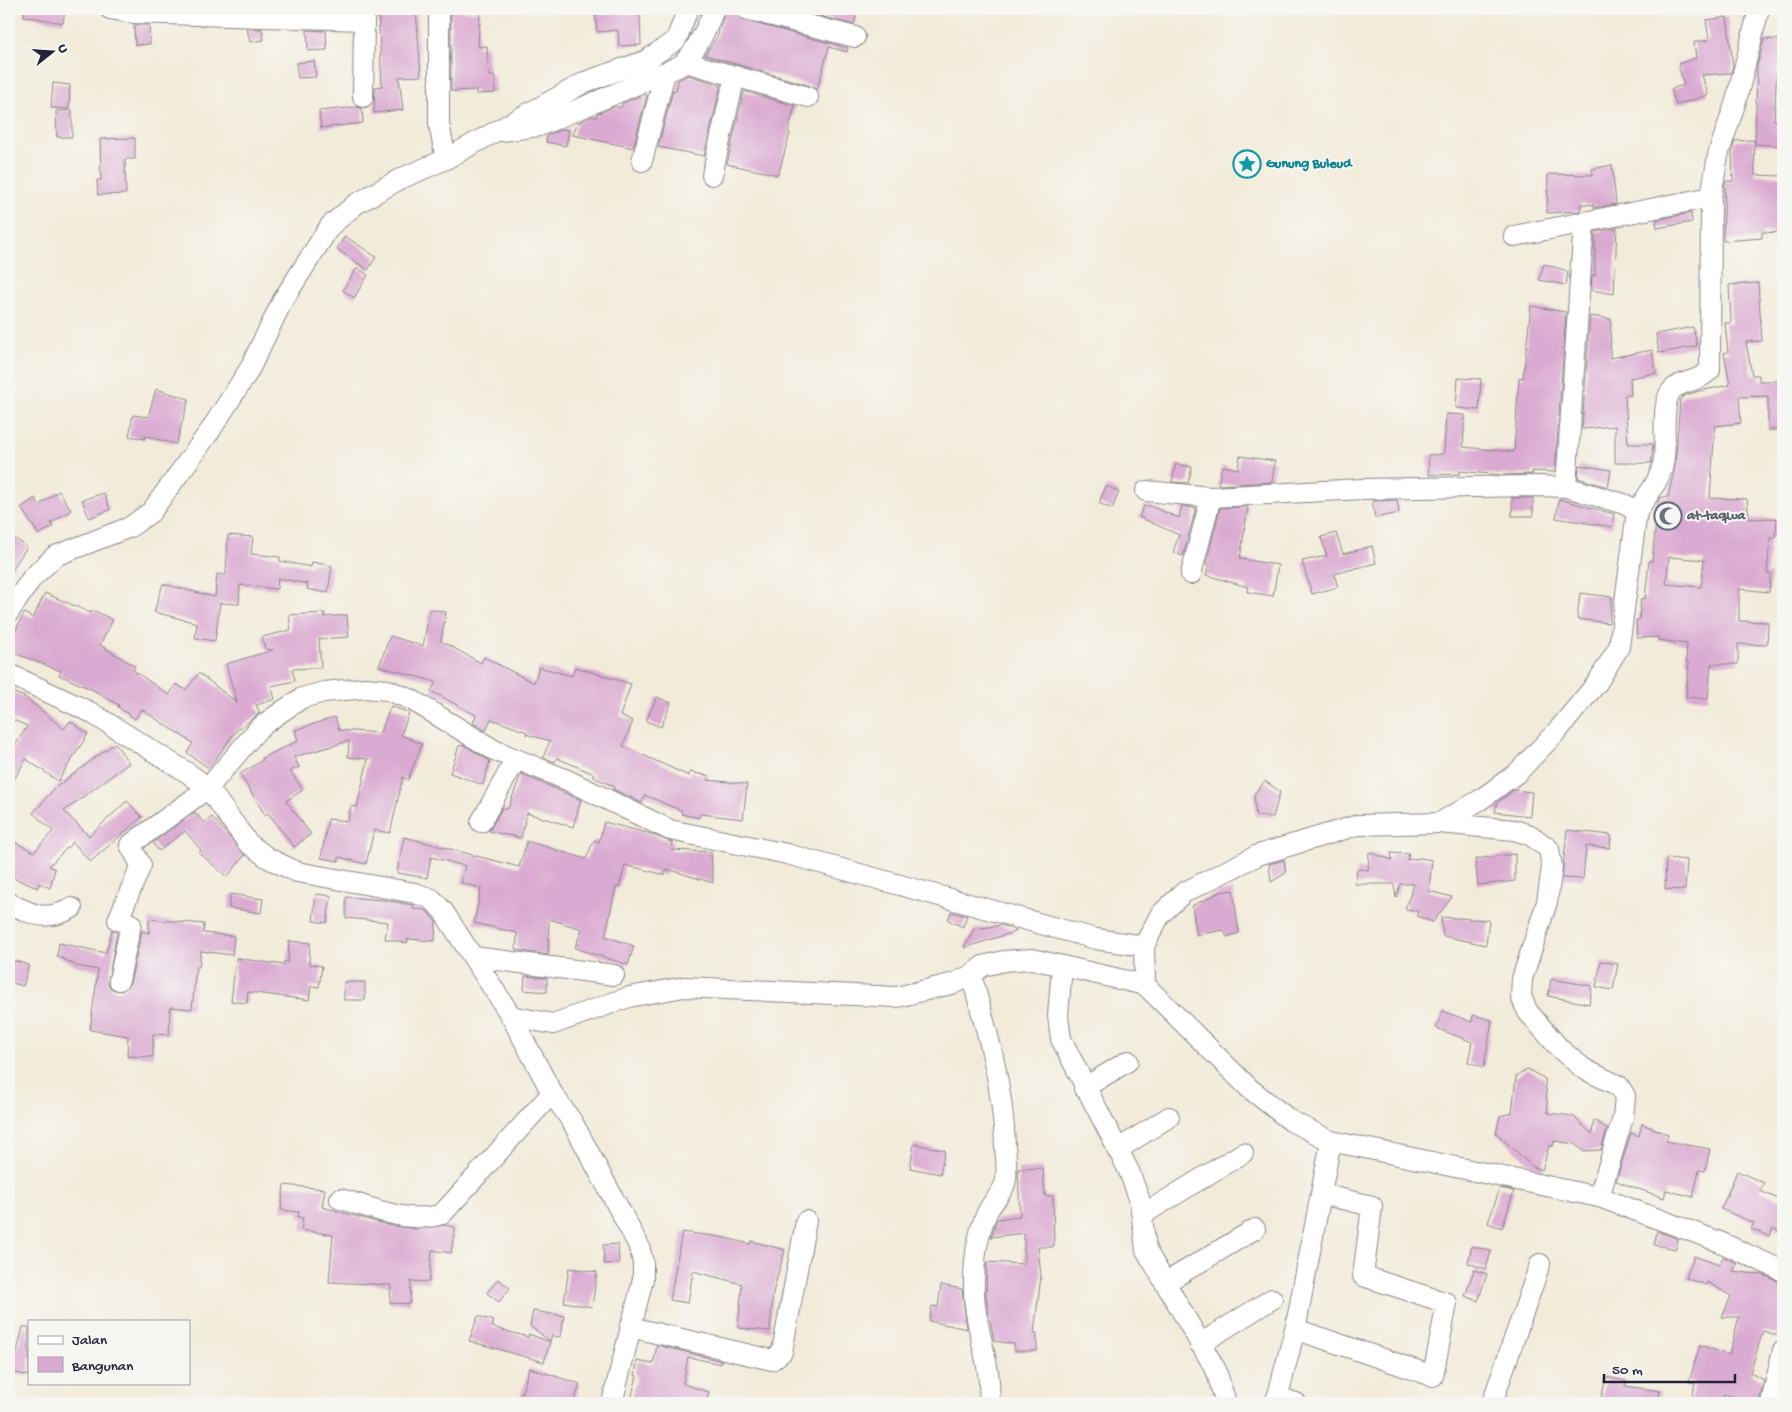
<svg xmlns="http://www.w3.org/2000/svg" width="1792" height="1412" font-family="'Gochi Hand',sans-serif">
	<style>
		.building { fill: #dbaad2; fill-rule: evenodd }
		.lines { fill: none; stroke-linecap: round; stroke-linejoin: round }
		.minor-casing { stroke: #8a868a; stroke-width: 22 }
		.minor { stroke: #fff; stroke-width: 20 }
		.labels { text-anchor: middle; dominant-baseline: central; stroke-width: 4; stroke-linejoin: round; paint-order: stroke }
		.culture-label { font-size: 14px; font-weight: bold; fill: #0d838f; stroke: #f6f6f2; text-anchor: start }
		.worship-label { font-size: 14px; font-weight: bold; fill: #5b616d; stroke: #f6f6f2; text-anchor: start }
	</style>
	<rect width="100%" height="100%" fill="#f6f6f2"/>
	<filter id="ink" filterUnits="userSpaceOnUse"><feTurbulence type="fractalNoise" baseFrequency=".02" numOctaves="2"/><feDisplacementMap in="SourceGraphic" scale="10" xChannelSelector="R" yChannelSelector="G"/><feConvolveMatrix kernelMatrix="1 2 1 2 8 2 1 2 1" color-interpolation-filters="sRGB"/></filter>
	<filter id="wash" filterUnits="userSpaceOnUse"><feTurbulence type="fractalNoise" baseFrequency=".0096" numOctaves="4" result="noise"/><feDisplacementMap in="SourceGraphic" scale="20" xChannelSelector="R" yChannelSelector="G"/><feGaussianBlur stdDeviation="1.12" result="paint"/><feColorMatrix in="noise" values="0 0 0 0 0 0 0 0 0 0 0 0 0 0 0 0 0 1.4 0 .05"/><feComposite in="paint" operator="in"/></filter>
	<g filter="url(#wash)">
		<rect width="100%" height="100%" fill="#f2ebd9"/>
		<g id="blocks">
			<g class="building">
				<path d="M24,9H65L63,23L24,16Z"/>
				<path d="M378,9H416L421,76L399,77L403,110L374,113L375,87L382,86Z"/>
				<path d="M595,9H613L614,14H640L641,45L619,46L618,30L597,32Z"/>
				<path d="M726,9L735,12L743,20L848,48L847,52L829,47L817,90L811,86L705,55L717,37Z"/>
				<path d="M793,9H858L854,25Z"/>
				<path d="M451,10L480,12L478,47L487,46L489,76H495V93L476,94V90L451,91Z"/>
				<path d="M1727,17L1733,65L1731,73L1702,75L1708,95L1676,105L1671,89L1684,85L1678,64L1696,58L1694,42L1709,40L1706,20Z"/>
				<path d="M134,25H149L150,44L135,45Z"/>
				<path d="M247,28L262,29L264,40L250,42Z"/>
				<path d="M307,30L326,31L327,50L308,51Z"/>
				<path d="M1764,39L1783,40V69H1777L1774,120L1783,122V146L1755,144L1757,66Z"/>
				<path d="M314,61L316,77L298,78L296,63Z"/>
				<path d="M688,75L721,85L704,156L658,147L673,90L676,91L678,80Z"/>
				<path d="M53,83L70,85L69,109L51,108Z"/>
				<path d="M744,91L795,106L788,132L790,133L778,175L727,164Z"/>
				<path d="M644,94L647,95L633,148L573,135L577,123L593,116L597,117V114L615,106L620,108L623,103Z"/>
				<path d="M357,107L362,109L363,123L321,128L319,111Z"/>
				<path d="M72,110V137H57L56,111Z"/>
				<path d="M563,129L569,130L566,146L546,142L547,135Z"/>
				<path d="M135,138V159H125L126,194L98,195L97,180H101L100,139Z"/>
				<path d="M1754,140L1755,175L1783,176V233L1762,232V238L1723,241L1725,184L1726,181H1733L1732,154L1734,143L1735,141Z"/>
				<path d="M1612,165L1616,204L1594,208V205L1581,204L1580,211L1547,213L1548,174L1593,175L1592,169Z"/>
				<path d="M1691,213L1692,222L1657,228L1656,220Z"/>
				<path d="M1617,228L1614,294L1591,290L1592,275L1595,276V232Z"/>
				<path d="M345,236L376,257L368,270L337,249Z"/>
				<path d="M1544,264L1568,271L1566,285L1539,280Z"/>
				<path d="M357,268L368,275L354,298L343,290Z"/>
				<path d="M1758,283L1762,341L1746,342L1752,375H1759V381H1783V430H1768V396L1739,397L1741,423L1715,426L1710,498L1747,499L1749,519L1775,518L1777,521L1775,538H1770L1767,574H1771L1769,592L1739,589V621L1768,622L1767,645L1738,644V664H1711L1708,699L1686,697L1689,662H1686L1687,644L1658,640V637L1637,638L1636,620H1639L1641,598L1645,599L1649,561H1652L1658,502L1661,497H1668L1675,466L1680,400L1683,396L1699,391L1730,385L1724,353L1728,352L1725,323H1731L1729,285ZM1669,557L1704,560L1701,587L1666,584Z"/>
				<path d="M1531,306L1566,312L1555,472L1532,471L1533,474L1501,475L1460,471V474L1429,475L1428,455L1444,454L1446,414L1465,415L1463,447L1514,452L1519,377L1523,378Z"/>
				<path d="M1590,316L1611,319L1610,358L1652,350L1656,373L1630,378L1631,395H1625L1628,444H1653L1651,463H1615V426L1582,429Z"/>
				<path d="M1693,327L1697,346L1659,353L1656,334Z"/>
				<path d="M1458,378L1481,379L1479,410L1456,408Z"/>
				<path d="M156,389L189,399L176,444L145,436V439L129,436L133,415L148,417Z"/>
				<path d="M1240,456L1275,461L1272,482L1218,485L1222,466L1238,469Z"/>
				<path d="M1176,464L1192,467L1188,483L1172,482Z"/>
				<path d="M1579,465L1611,470L1608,487L1578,478Z"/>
				<path d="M1106,486L1119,492L1112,509L1099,503Z"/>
				<path d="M59,491L71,510L51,523L53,526L39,535L21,508L35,498L39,505Z"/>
				<path d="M104,493L110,510L89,518L82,500Z"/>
				<rect x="1512" y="498" width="21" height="18"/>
				<path d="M1559,499L1614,514L1612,527L1556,518Z"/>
				<path d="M1397,500L1399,513L1375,518L1372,501Z"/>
				<path d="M1144,506H1150L1179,518L1182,506L1196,508L1183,556L1173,552L1179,535L1139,517Z"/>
				<path d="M1248,507L1240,559L1278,565L1273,596L1247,592L1248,587L1206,575L1209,565L1206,564L1220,508Z"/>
				<path d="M1336,533L1343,554L1372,546L1376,563L1334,574L1338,587L1312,594L1302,561L1327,556L1321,537Z"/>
				<path d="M9,534L27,547L9,574Z"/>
				<path d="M228,535L253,537L251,554L280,557V561L311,567L312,562L332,566L328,593L307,589L308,584L278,578L277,589L240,585L239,604L220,603L215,641L195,638L197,623L154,612L163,584L215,597L217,574L226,575Z"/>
				<path d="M45,593L91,613L93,610L113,620L100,645L135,666L133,670L169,695L176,684L186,690L199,673L237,703L226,664L273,650L265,649L262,637L291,630L289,615L325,613L324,617L347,615L349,637L319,639L321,668L292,669L295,681L271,686L275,699L256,705L260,713L236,731L209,768L187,753L193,743L141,709L135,719L118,707L119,705L93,690L59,675L61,671L9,651V644L24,613L33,618Z"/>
				<path d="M1580,593L1612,597L1609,623L1577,619Z"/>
				<path d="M430,609L446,612L441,641L481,663L484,657L534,683L539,667L572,676L575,667L631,684L620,716L633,721L623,746L689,776L690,772L709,776L708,780L747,784L743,819L700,814L699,818L681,814L682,811L645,795L642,803L613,789L614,786L593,777L594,774L557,758L555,762L543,757L550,741L526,734L527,732L491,719L486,731L473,723L476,715L431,691L436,682L379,666L390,636L423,646Z"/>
				<path d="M9,691L25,697L64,729L70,721L88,734L58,781L26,759L9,788V756L27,726L9,718Z"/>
				<path d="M657,697L671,703L661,727L646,721Z"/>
				<path d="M391,706L409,713L401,735L422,744L408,780L403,777L390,833L374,830L366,864L339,857V861L321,858L328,819L348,821L351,806L357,807L368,759L348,757L349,741L294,757L299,767L290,771L303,790L286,801L311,834L294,847L268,813L265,815L240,774L263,760L262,758L298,741L295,730L335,717L339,730L380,733Z"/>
				<path d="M115,743L129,763L64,811L89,836L127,801L142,817L90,862L73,842L49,866L55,869L50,888L39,883L37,888L9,876V839L34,852L53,831L33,813L56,787Z"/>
				<path d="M464,745L490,761L483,785L450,773L459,746Z"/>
				<path d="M521,774L581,800L573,827L527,813L521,838L489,831L502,808L508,809Z"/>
				<path d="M1265,781L1280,792L1273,817L1256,816L1254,794Z"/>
				<path d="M1514,790L1532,792L1530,816L1495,812L1497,803Z"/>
				<path d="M195,812L204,823L212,817L245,855L227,877L199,853L201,850L185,831L159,851L153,843Z"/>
				<path d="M604,822L651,834L673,843L671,850L711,852L713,883L667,869L665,875L625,865L619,888L616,887L605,936L634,946L628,965L575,948L582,929L549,919L548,955L516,950L517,933L474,923L481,888L461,883L465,866L431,857L427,878L397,873L404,837L519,867L527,841L586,859L594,840L599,842Z"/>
				<path d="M1567,830L1611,835L1610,848L1586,846L1583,879L1562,878Z"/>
				<path d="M1369,852L1392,860L1391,853L1409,854L1407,860L1421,858L1432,860L1429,891L1452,897L1433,922L1417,916L1418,911L1405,909L1414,884H1400L1396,898L1394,884H1355L1357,869L1368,870Z"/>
				<path d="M1515,854V881L1478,885L1475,859Z"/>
				<path d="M1666,858L1687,860L1685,890L1665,889Z"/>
				<path d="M1284,860L1286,873L1271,882L1269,864Z"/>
				<path d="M1233,890L1239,933L1227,937L1224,930L1197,935L1192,906L1220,892Z"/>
				<path d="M230,894L263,899L261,913L229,908Z"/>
				<path d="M316,894L331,896L327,923L313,921Z"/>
				<path d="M346,897L384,900L412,905H414L413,909L426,910L436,922L435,941L408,939L407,943L385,939L388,922L346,918Z"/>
				<path d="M951,912L967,916L963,927L948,920Z"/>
				<path d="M1441,917L1489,920L1486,945L1443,936Z"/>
				<path d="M149,919L204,924L203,933L234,936L232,955L201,951L199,967H196L192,1009L170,1007L169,1035L153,1034V1057L127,1056L128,1036L90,1030L98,970L77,966L57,956L59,943L106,953L112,930L117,932L108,983L111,989L122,991L130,983L142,931L149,933Z"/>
				<path d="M1002,925L1017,931L964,948L974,929Z"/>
				<path d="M289,941L310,943L309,964L322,966L319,987L311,986L309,1000L248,992L247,1003L231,1001L236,958L284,965V961L288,962Z"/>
				<path d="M9,959L29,965L23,986L9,982Z"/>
				<path d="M1601,961L1618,964L1613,990L1596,987Z"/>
				<path d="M525,976L547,978V992L524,990Z"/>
				<path d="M1551,979L1592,986L1589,1004L1548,996Z"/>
				<rect x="344" y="982" width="21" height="18"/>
				<path d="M1443,1011L1472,1022L1473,1015L1492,1020L1484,1067L1468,1062L1472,1042L1436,1028Z"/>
				<path d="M1527,1069L1545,1079L1548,1113L1573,1116L1592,1134L1594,1120L1607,1129L1601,1150L1583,1151L1575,1144L1554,1141L1553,1146H1549L1542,1170L1532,1166L1496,1133L1500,1116L1512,1113L1516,1077Z"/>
				<path d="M1642,1124L1668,1134L1666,1141L1710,1149L1705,1171L1699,1170L1693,1197L1666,1190L1664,1198L1616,1181L1631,1133L1639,1136Z"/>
				<path d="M914,1144L945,1150L940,1174L910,1168Z"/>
				<path d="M1043,1168L1045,1196H1053L1054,1247H1038L1041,1276L1034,1333H1037V1351H1014V1344L994,1341L986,1297L987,1262L1024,1264V1233L991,1237L997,1219L1020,1216L1018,1169Z"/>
				<path d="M1737,1171L1764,1183L1760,1191L1783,1201V1233L1773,1228L1770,1236L1751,1229L1754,1223L1721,1209Z"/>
				<path d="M284,1185L325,1189L322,1207L388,1225L416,1229L445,1225L455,1227L451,1253L432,1250L429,1282L411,1281L410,1304L390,1303L391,1285L329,1282L333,1235L301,1230L303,1218L298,1217L299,1212L281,1210Z"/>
				<path d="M1500,1188L1514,1191L1502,1228L1488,1223Z"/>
				<path d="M1657,1231L1678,1239L1676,1249L1654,1245Z"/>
				<path d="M682,1232L721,1237L750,1244L751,1241L785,1250L773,1292L770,1331L738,1328L742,1284L693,1271L688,1303L670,1300Z"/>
				<path d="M618,1244L619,1263L604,1264L603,1245Z"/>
				<path d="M1472,1246L1491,1251L1486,1269L1468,1263Z"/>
				<path d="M1694,1256L1719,1265L1723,1257L1737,1263L1733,1271L1763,1275L1783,1283V1327L1780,1336L1763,1331L1750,1373L1764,1380L1759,1403L1724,1394L1722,1403H1691L1695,1383L1689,1382L1700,1345L1729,1355L1739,1317H1722L1731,1296L1707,1282L1706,1285L1686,1278Z"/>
				<path d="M569,1268L597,1272L592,1307L564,1302Z"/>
				<path d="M1474,1270L1487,1274L1478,1301L1465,1296Z"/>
				<path d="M498,1279L510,1288L499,1302L487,1293Z"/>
				<path d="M941,1285L962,1289L967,1329L929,1321L932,1306L938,1307Z"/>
				<path d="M533,1311L564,1316L561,1337L552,1336L550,1341L530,1326Z"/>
				<path d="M478,1316L494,1321L492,1327L528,1337L529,1334L550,1342L544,1362L469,1341Z"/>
				<path d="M23,1327H29V1376L12,1372Z"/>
				<path d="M657,1345L722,1361L721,1364L688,1357L683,1384L709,1392L706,1403H672L650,1400L649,1403H630L637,1376L635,1375L637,1361L653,1364Z"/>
				<path d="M529,1368L580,1384L574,1403H532L520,1399Z"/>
				<path d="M1606,1377L1626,1381L1625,1386L1660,1391L1658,1403H1600Z"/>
			</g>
		</g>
	</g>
	<g filter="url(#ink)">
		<use href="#blocks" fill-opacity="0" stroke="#8a868a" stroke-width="1"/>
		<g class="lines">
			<g class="minor-casing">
				<g id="minor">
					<path d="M110,9L133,13L364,20"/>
					<path d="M439,9V124L446,159"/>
					<path d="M746,9L855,37"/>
					<path d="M685,62L808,97"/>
					<path d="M363,97L364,20L366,9"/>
					<path d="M502,131L539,126L680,66C696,53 707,28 714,9"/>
					<path d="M642,161L665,73"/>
					<path d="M712,175L735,76"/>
					<path d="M1514,236L1711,197"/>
					<path d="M1566,487L1584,222"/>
					<path d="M1637,511C1647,496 1659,482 1663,464C1668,446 1659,401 1673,389C1683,380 1697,383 1710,370L1711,197L1718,155L1736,101L1759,9"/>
					<path d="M1191,574L1211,497"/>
					<path d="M9,612L32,578L55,556L130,527L151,512L210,431L249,370L283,300L330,226L356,204L400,179L446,159L585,82L645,61L676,40L688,9"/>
					<path d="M9,674L90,712L188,773L208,788L248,843L268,858L297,872L415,893L432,899L443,911L511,1016L552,1093L573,1123L639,1246L643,1262V1279L612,1403"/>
					<path d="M481,822L516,759"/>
					<path d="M1439,823L1514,830L1530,835L1549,849L1552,867L1547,902L1522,979L1521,997L1528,1012L1560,1049L1584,1069L1619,1086L1625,1096L1623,1118L1599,1197"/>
					<path d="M9,903C33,915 46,922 72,908"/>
					<path d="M1144,946L1160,915L1183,893L1258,855L1358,825L1439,823L1480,800L1517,773L1559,729L1597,683L1619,647L1637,511L1624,504L1566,487L1535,486L1362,489L1211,497L1146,491"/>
					<path d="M474,957L614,975"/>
					<path d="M1062,966L1058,1016L1061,1039L1129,1171L1140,1201L1146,1250L1216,1370L1226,1403"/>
					<path d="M971,975C988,1033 1003,1086 1005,1146C1006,1158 1008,1173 1005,1184C1001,1195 991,1203 987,1213C977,1235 974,1259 974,1283C972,1324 993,1363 989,1403"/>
					<path d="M119,980L131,924L118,920L141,865L130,845L208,788L259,728L281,712L302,698L324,692L365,688L388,690L412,700L494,750L567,780L670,830L787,854L1096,939L1144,946L1145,985L1032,959L1004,961L983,966L971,975L955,983L897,997L684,987L629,997L553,1024L511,1016"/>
					<path d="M1145,985L1249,1088L1291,1121L1331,1141L1599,1197L1720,1242L1783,1271"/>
					<path d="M1084,1088L1128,1061"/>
					<path d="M1117,1150L1169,1117"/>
					<path d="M340,1199C372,1207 409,1225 442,1214L552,1093"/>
					<path d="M1142,1215L1243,1153"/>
					<path d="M1165,1283L1255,1229"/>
					<path d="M630,1327L772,1360L782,1352L806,1221"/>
					<path d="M1295,1329L1433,1376L1447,1303L1363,1276L1372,1206L1321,1194"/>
					<path d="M1200,1344L1272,1299"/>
					<path d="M1277,1397L1296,1403"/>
					<path d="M1276,1403L1296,1325L1331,1141"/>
					<path d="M1492,1403L1540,1264"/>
					<path d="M1771,1403L1783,1350"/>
				</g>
			</g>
			<use href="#minor" class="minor"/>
		</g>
	</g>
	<defs>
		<g id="sight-ring" transform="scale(1.4375)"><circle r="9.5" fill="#f6f6f2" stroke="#0f9aa8" stroke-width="1.5"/><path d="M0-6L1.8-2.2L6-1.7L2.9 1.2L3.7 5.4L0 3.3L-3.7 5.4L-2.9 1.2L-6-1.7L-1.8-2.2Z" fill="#0f9aa8"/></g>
		<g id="mosque-ring" transform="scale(1.4375)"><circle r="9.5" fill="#f6f6f2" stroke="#6b7280" stroke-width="1.5"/><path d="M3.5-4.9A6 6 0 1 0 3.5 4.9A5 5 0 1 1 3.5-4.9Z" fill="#6b7280"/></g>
	</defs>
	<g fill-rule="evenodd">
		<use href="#sight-ring" x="1247" y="164"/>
		<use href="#mosque-ring" x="1668" y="516"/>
	</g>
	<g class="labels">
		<g class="culture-label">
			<text x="1266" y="164">Gunung Buleud</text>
		</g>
		<g class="worship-label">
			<text x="1687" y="516">at-taqwa</text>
		</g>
	</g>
	<rect width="1792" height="1412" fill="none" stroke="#f6f6f2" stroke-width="30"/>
	<rect x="28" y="1320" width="162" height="65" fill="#f6f6f2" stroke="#a1a1a9"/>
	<rect x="38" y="1336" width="25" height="8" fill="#ffffff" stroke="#a1a1a9"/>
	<text x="72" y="1344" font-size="15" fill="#22223b">Jalan</text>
	<rect x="38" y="1357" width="25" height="15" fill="#dbaad2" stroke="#a1a1a9"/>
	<text x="72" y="1370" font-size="15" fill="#22223b">Bangunan</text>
	<g transform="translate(52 52) rotate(73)" stroke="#f6f6f2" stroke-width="4" paint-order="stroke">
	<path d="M0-4L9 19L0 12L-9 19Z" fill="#22223b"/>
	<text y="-8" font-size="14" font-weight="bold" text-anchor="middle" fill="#22223b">U</text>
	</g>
	<path d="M1604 1374v8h131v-8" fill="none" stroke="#22223b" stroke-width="2.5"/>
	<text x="1612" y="1374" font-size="15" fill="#22223b" stroke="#f6f6f2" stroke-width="4" paint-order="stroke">50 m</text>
</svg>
